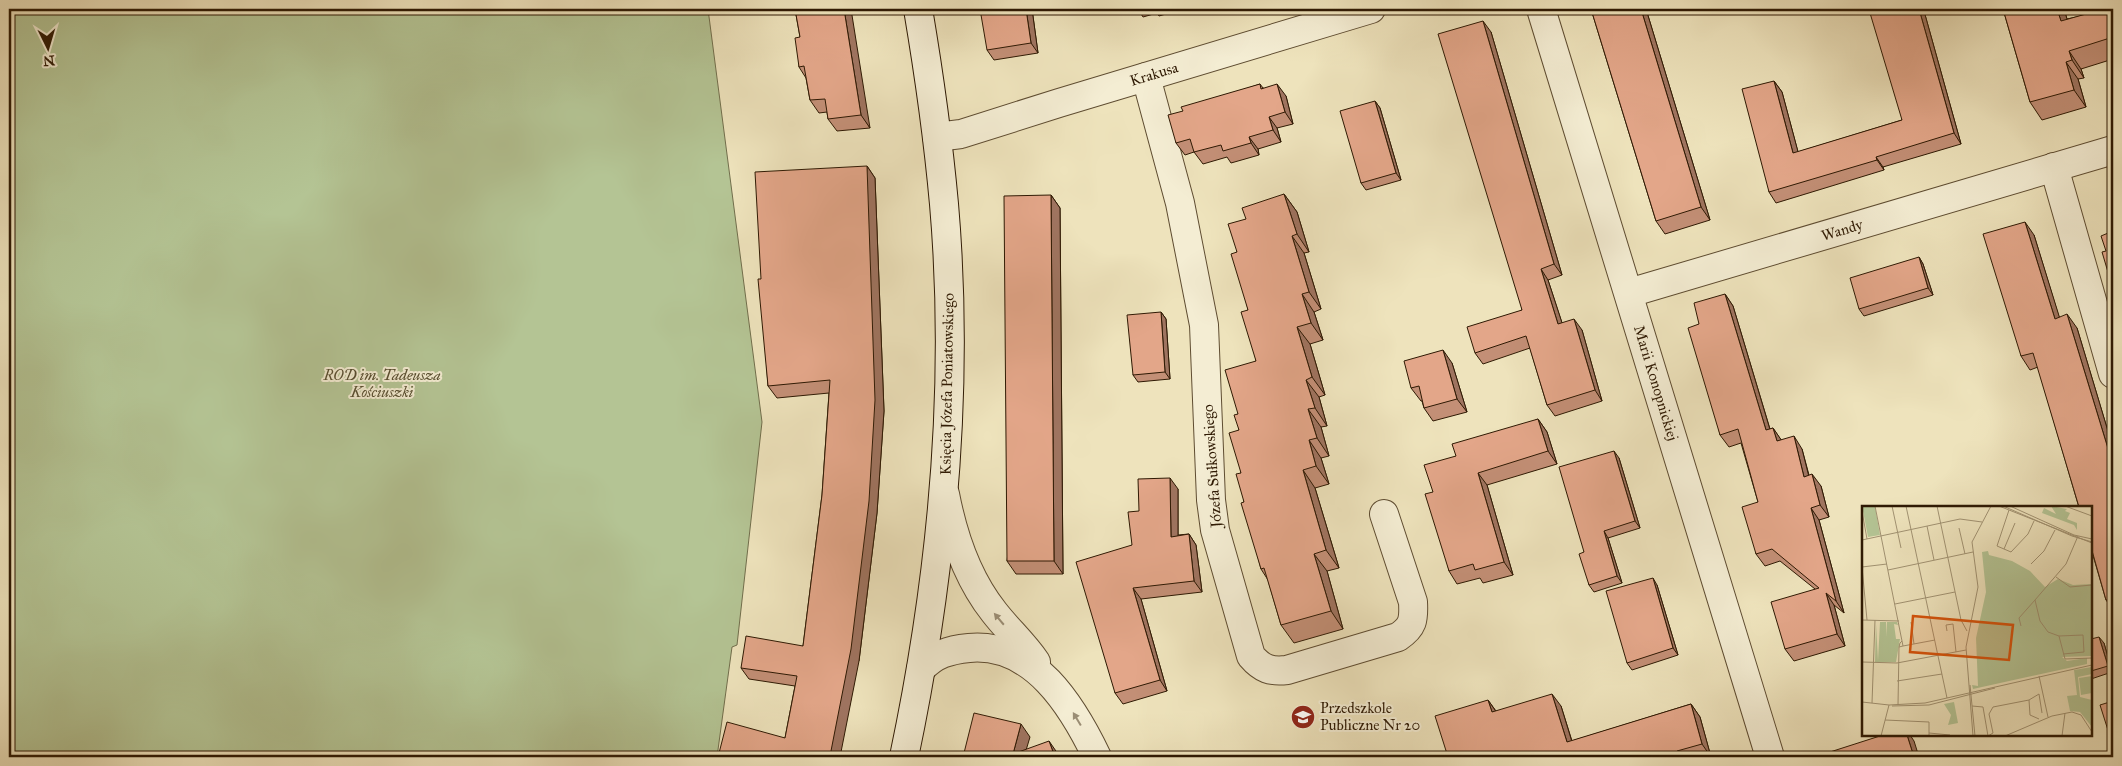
<svg xmlns="http://www.w3.org/2000/svg" width="2122" height="766" font-family="'IM FELL Great Primer',serif">
	<style>
		.green { fill: #b4c494; stroke: #716e4c }
		.lines { fill: none; stroke-linecap: round; stroke-linejoin: round }
		.street-casing { stroke: #5e4c31; stroke-width: 30 }
		.secondary-casing { stroke: #2e1903; stroke-width: 30 }
		.street { stroke: #f4edd3; stroke-width: 28 }
		.secondary { stroke: #f4edd3; stroke-width: 28 }
		.wall { fill: #c38f76; stroke: #2e1903 }
		.shaded-wall { fill: #9f7460; stroke: #2e1903 }
		.building { fill: #e3a689; stroke: #2e1903 }
		.oneway { fill: #9b8e75 }
		.labels { text-anchor: middle; dominant-baseline: central; stroke-width: 4; stroke-linejoin: round; paint-order: stroke }
		.street-label { font-size: 15px; fill: #2e1903; stroke: #f4edd3 }
		.park-label { font-size: 15px; font-style: italic; fill: #564c2e; stroke: #f4edd3 }
		.poi-label { font-size: 15px; fill: #2e1903; stroke: #f4edd3; text-anchor: start }
		.inset-road { fill: none; stroke: #a19272; stroke-width: 1 }
		.view { fill: #d5530b; fill-opacity: 0.15; stroke: #d5530b; stroke-width: 2.5 }
		.inset-edge { fill: none; stroke: #2e1903; stroke-width: 2.5 }
	</style>
	<rect width="100%" height="100%" fill="#eee3bc"/>
	<filter id="stains"><feTurbulence type="fractalNoise" baseFrequency=".004" numOctaves="4"/><feColorMatrix values="0 0 0 0 .2 0 0 0 0 .09 0 0 0 0 .02 0 0 0 .5 -.17"/></filter>
	<radialGradient id="worn" r=".72"><stop offset=".6" stop-color="#630" stop-opacity="0"/><stop offset="1" stop-color="#630" stop-opacity=".3"/></radialGradient>
	<path class="green" d="M9,9H708L762,422L737,645L732,647L717,757H9Z"/>
	<g class="lines">
		<g class="street-casing">
			<g id="street">
				<path d="M1541,9L1770,757"/>
				<path d="M1146,77L1180,203L1204,325L1211,500L1215,530L1251,656C1262,669 1271,672 1287,670L1398,637C1413,627 1414,620 1413,602L1384,514"/>
				<path d="M937,137L961,134L1059,103L1371,9"/>
				<path d="M2054,167L2113,374"/>
				<path d="M1629,293L2113,150"/>
				<path d="M945,494C953,536 967,578 994,612C1007,629 1024,644 1036,662"/>
				<path d="M921,669C935,654 949,650 969,648C1034,642 1073,707 1097,757"/>
			</g>
		</g>
		<g class="secondary-casing">
			<path id="secondary" d="M904,757C942,576 960,389 944,204C938,138 929,74 918,9"/>
		</g>
		<use href="#street" class="street"/>
		<use href="#secondary" class="secondary"/>
	</g>
	<g class="wall">
		<path d="M795,9L870,128L837,131L828,119L827,112L819,113L810,100L806,78L799,67L800,37Z"/>
		<path d="M1032,9L1038,53L994,60L987,50Z"/>
		<path d="M1138,9H1183L1159,16L1157,13L1143,17Z"/>
		<path d="M1591,9H1646L1710,220L1665,234L1656,221Z"/>
		<path d="M2003,9H2064L2067,19L2113,9V59L2081,69L2084,78L2078,79L2086,107L2042,120L2030,102Z"/>
		<path d="M1924,11L1961,144L1883,167L1884,170L1776,203L1769,192L1774,81L1782,92L1798,152L1902,120Z"/>
		<path d="M1491,32L1562,275L1548,280L1562,323L1582,330L1602,401L1555,416L1547,405L1530,348L1483,364L1475,353L1522,310Z"/>
		<path d="M1260,84L1263,88L1286,96L1293,124L1277,128L1281,142L1258,149L1259,155L1231,163L1227,157L1203,164L1194,152L1185,155L1176,143L1183,111Z"/>
		<path d="M1375,101L1380,108L1401,180L1366,190L1361,183Z"/>
		<path d="M867,166L875,178L884,411L877,513L859,661L785,738L795,686L749,679L741,668L803,646L822,495L829,393L777,398L768,386L761,279Z"/>
		<path d="M1284,194L1297,212L1309,252L1304,253L1321,309L1314,312L1323,340L1310,344L1325,395L1319,397L1327,426L1321,427L1329,456L1321,458L1329,484L1315,488L1339,568L1327,571L1343,629L1294,643L1281,625L1268,580L1261,569L1244,502L1241,473L1239,430L1238,414L1256,361L1248,310L1237,252L1246,219Z"/>
		<path d="M1051,195L1060,208L1063,574H1016L1007,561Z"/>
		<path d="M2034,235L2059,317L2077,328L2113,448V610L2106,600L2038,367L2030,370L2021,356Z"/>
		<path d="M1919,257L1923,264L1933,295L1864,316L1859,309Z"/>
		<path d="M1725,294L1733,306L1770,429L1773,428L1781,440L1802,449L1809,475L1821,486L1829,517L1819,520L1844,613L1834,605L1845,646L1794,661L1785,649L1815,589L1780,561L1765,566L1756,554L1758,502L1741,443L1729,447L1720,435L1699,324Z"/>
		<path d="M1161,312L1166,319L1170,379L1138,382L1133,375Z"/>
		<path d="M1452,363L1467,412L1433,421L1424,408L1422,401H1421L1411,388Z"/>
		<path d="M1538,419L1547,432L1557,464L1487,485L1513,575L1483,583L1480,578L1457,584L1449,571L1433,492L1456,456Z"/>
		<path d="M1619,458L1640,528L1608,538L1622,583L1594,592L1589,585L1584,552Z"/>
		<path d="M1178,489V535L1189,534L1196,545L1202,592L1141,599L1167,691L1123,704L1115,693L1132,545Z"/>
		<path d="M1657,585L1678,655L1632,670L1627,663Z"/>
		<path d="M2091,639L2104,643L2112,672L2091,679Z"/>
		<path d="M1488,700L1496,711L1561,706L1572,741L1691,704L1700,717L1711,757H1448Z"/>
	</g>
	<g class="shaded-wall">
		<path d="M844,9H851L870,128L861,115Z"/>
		<path d="M1026,9H1032L1038,53L1031,43Z"/>
		<path d="M1641,9H1646L1710,220L1701,207Z"/>
		<path d="M1919,9H1922L1924,11L1961,144L1954,133Z"/>
		<path d="M2057,9H2064L2073,39L2061,21Z"/>
		<path d="M1483,21L1491,32L1562,275L1554,264Z"/>
		<path d="M2069,51L2081,69L2084,78L2072,60Z"/>
		<path d="M2066,62L2078,79L2086,107L2074,90Z"/>
		<path d="M1774,81L1782,92L1801,163L1793,153Z"/>
		<path d="M1277,84L1286,96L1293,124L1285,112Z"/>
		<path d="M1375,101L1380,108L1401,180L1396,173Z"/>
		<path d="M1269,117L1277,128L1281,142L1273,130Z"/>
		<path d="M1249,137L1258,149L1259,155L1251,143Z"/>
		<path d="M1876,157L1883,167L1884,170L1877,160Z"/>
		<path d="M867,166L875,178L884,411L877,513L859,661L840,757H829Z"/>
		<path d="M1284,194L1297,212L1309,252L1297,234Z"/>
		<path d="M1051,195L1060,208L1063,574L1054,561Z"/>
		<path d="M2025,222L2034,235L2064,332L2055,319Z"/>
		<path d="M1292,236L1304,253L1321,309L1309,292Z"/>
		<path d="M1919,257L1923,264L1933,295L1928,288Z"/>
		<path d="M1541,269L1548,280L1566,335L1558,324Z"/>
		<path d="M1302,294L1314,312L1323,340L1311,323Z"/>
		<path d="M1725,294L1733,306L1774,443L1766,430Z"/>
		<path d="M1161,312L1166,319L1170,379L1165,372Z"/>
		<path d="M2067,314L2077,328L2113,448V465Z"/>
		<path d="M1574,319L1582,330L1602,401L1595,390Z"/>
		<path d="M1297,327L1310,344L1325,395L1312,377Z"/>
		<path d="M1443,350L1452,363L1467,412L1457,399Z"/>
		<path d="M1306,380L1319,397L1327,426L1315,408Z"/>
		<path d="M1308,409L1321,427L1329,456L1317,438Z"/>
		<path d="M1538,419L1547,432L1557,464L1548,451Z"/>
		<path d="M1773,428L1782,441H1777Z"/>
		<path d="M1794,436L1802,449L1812,489L1804,477Z"/>
		<path d="M1309,440L1321,458L1329,484L1316,466Z"/>
		<path d="M1614,451L1619,458L1640,528L1635,521Z"/>
		<path d="M1303,470L1315,488L1339,568L1326,550Z"/>
		<path d="M1478,473L1487,485L1513,575L1504,562Z"/>
		<path d="M1812,474L1821,486L1829,517L1820,505Z"/>
		<path d="M1170,478L1178,489V548L1171,537Z"/>
		<path d="M1811,508L1819,520L1844,613L1836,601Z"/>
		<path d="M1604,531L1608,538L1622,583L1617,576Z"/>
		<path d="M1189,534L1196,545L1202,592L1194,581Z"/>
		<path d="M1314,554L1327,571L1343,629L1331,611Z"/>
		<path d="M1653,578L1657,585L1678,655L1673,648Z"/>
		<path d="M1133,588L1141,599L1167,691L1160,680Z"/>
		<path d="M1826,593L1834,605L1845,646L1837,634Z"/>
		<path d="M2099,637L2104,643L2112,672L2108,666Z"/>
		<path d="M1552,694L1561,706L1576,755L1567,742Z"/>
		<path d="M1488,700L1497,713L1492,712Z"/>
		<path d="M1691,704L1700,717L1711,757L1702,744Z"/>
		<path d="M1021,724L1030,737L1024,757L1013,754Z"/>
		<path d="M1907,735H1910L1914,741L1919,757H1914Z"/>
		<path d="M1049,741L1058,754L1059,757H1055Z"/>
	</g>
	<g class="building">
		<path d="M795,9H844L861,115L828,119L825,99L810,100L804,66L799,67L795,38L800,37Z"/>
		<path d="M980,9H1026L1031,43L987,50Z"/>
		<path d="M1591,9H1641L1701,207L1656,221Z"/>
		<path d="M1886,9H1919L1954,133L1876,157L1877,160L1769,192L1742,89L1774,81L1793,153L1902,120L1870,13Z"/>
		<path d="M2003,9H2057L2061,21L2104,9H2113V37L2069,51L2072,60L2066,62L2074,90L2030,102Z"/>
		<path d="M1483,21L1554,264L1541,269L1558,324L1574,319L1595,390L1547,405L1526,336L1475,353L1467,327L1522,310L1438,34Z"/>
		<path d="M1260,84L1261,89L1277,84L1285,112L1269,117L1273,130L1249,137L1251,143L1223,151L1221,145L1194,152L1190,139L1176,143L1168,115L1183,111L1181,107Z"/>
		<path d="M1375,101L1396,173L1361,183L1340,111Z"/>
		<path d="M867,166L875,400L869,501L851,649L830,756L829,757H718L727,722L785,738L797,676L741,668L746,636L803,646L822,495L830,380L768,386L758,279H761L755,172Z"/>
		<path d="M1284,194L1297,234L1292,236L1309,292L1302,294L1311,323L1297,327L1312,377L1306,380L1315,408L1308,409L1317,438L1309,440L1316,466L1303,470L1326,550L1314,554L1331,611L1281,625L1264,568L1261,569L1241,503L1244,502L1236,474L1241,473L1229,433L1239,430L1234,415L1238,414L1225,370L1256,361L1241,312L1248,310L1231,254L1237,252L1228,224L1246,219L1242,208Z"/>
		<path d="M1051,195L1054,561H1007L1004,196Z"/>
		<path d="M2025,222L2055,319L2067,314L2113,465V598L2106,600L2091,547V507H2079L2033,353L2021,356L1983,234Z"/>
		<path d="M2113,231V289L2102,252L2106,251L2101,236Z"/>
		<path d="M1919,257L1928,288L1859,309L1850,278Z"/>
		<path d="M1725,294L1766,430L1773,428L1777,441L1794,436L1804,477L1812,474L1820,505L1811,508L1836,601L1826,593L1837,634L1785,649L1771,602L1819,588L1772,549L1756,554L1742,507L1758,502L1738,429L1720,435L1688,328L1699,324L1694,303Z"/>
		<path d="M1161,312L1165,372L1133,375L1127,315Z"/>
		<path d="M1443,350L1457,399L1424,408L1419,386L1411,388L1404,361Z"/>
		<path d="M1538,419L1548,451L1478,473L1504,562L1475,570L1473,564L1449,571L1425,494L1433,492L1424,465L1456,456L1452,444Z"/>
		<path d="M1614,451L1635,521L1604,531L1617,576L1589,585L1579,554L1584,552L1559,467Z"/>
		<path d="M1170,478L1171,537L1189,534L1194,581L1133,588L1160,680L1115,693L1076,562L1132,545L1128,512L1139,511L1138,479Z"/>
		<path d="M1653,578L1673,648L1627,663L1606,591Z"/>
		<path d="M2099,637L2108,666L2091,671V639Z"/>
		<path d="M1552,694L1567,742L1691,704L1702,744L1677,751L1679,757H1645L1643,752L1626,757H1448L1435,716L1488,700L1492,712Z"/>
		<path d="M2113,701V746L2100,705Z"/>
		<path d="M974,713L1021,724L1013,754L1049,741L1055,757H963Z"/>
		<path d="M1883,735H1907L1914,757H1832L1830,752Z"/>
	</g>
	<defs><path id="oneway-solid" d="M-6-.8H1V-3.2L6.5 0L1 3.2V.8H-6Z" transform="scale(1.25)"/></defs>
	<g class="oneway">
		<use href="#oneway-solid" transform="translate(999 619) rotate(-130)"/>
		<use href="#oneway-solid" transform="translate(1077 719) rotate(-121)"/>
	</g>
	<defs>
		<g id="school-disc" transform="scale(1.25)"><circle r="9.5" fill="#8f2418" stroke="#f4edd3"/><path d="M0-5L7-2L0 1L-7-2ZM-4 1L0 2.5L4 1V4Q0 6-4 4Z" fill="#fff"/></g>
	</defs>
	<g fill-rule="evenodd">
		<use href="#school-disc" x="1303" y="717"/>
	</g>
	<g class="labels">
		<g class="street-label">
			<text transform="translate(1154 74) rotate(-17)">Krakusa</text>
			<text transform="translate(1842 230) rotate(-17)">Wandy</text>
			<text transform="translate(1656 383) rotate(73)">Marii Konopnickiej</text>
			<text transform="translate(947 384) rotate(-89)">Księcia Józefa Poniatowskiego</text>
			<text transform="translate(1212 466) rotate(-94)">Józefa Sułkowskiego</text>
		</g>
		<g class="park-label">
			<text x="382" y="375">ROD im. Tadeusza<tspan x="382" dy="17">Kościuszki</tspan></text>
		</g>
		<g class="poi-label">
			<text x="1320" y="708">Przedszkole<tspan x="1320" dy="17">Publiczne Nr 20</tspan></text>
		</g>
	</g>
	<g transform="translate(1862 506)">
		<rect width="230" height="230" fill="#eee3bc"/>
		<path d="M0,0H13L18,29L6,31ZM189,0L205,3L203,5L208,7L205,13L215,17V24L212,19L180,7L182,2L194,8ZM126,45L127,49L150,55L168,65L183,81L196,73L211,79L230,78V150L200,151L205,155L225,152V158L111,183L110,179L116,180L114,132L124,86L120,46ZM18,116H24V131L25,116H35L36,119L32,118L34,133H38L34,156H13L14,118L16,155ZM230,161V168L216,171L218,191L230,194V221L218,206L208,205L205,190L215,189L212,164ZM230,170V187L219,189L217,172ZM92,196L96,217L86,219L89,209L82,198Z" fill="#b4c494"/>
		<path class="inset-road" d="M13,0L40,135M30,0L39,42M44,0L85,192M75,0L99,114L105,125M137,0L230,37M141,0L210,30L230,36M148,0L212,29L230,33M203,0L230,10M147,4L135,40L149,46L166,28L172,15M0,5L5,33M65,20L72,54M97,22L103,48M0,34L98,13L120,16M142,43L153,17M169,58L182,45L193,24M0,61L5,114M0,61L25,58M26,64L111,46M194,71L208,81L230,79M33,98L93,86M0,114L37,115M49,116L52,138M159,120L157,112L173,94M85,125L84,119L91,118L94,146M197,130L203,153L230,152M40,135L41,140L37,141L38,137ZM41,140L73,134M201,148L222,146L221,129L197,130L186,126L178,115L173,94L204,58L216,30M0,156L35,157L104,144M177,170L186,211M35,175L80,168M108,179L113,230M167,194L177,188L180,207M0,196L27,199L63,197L230,159M10,197L13,114M36,199L37,141M30,200L67,199L133,182M110,200L121,201L126,230M23,214L67,216V230M67,227L88,229M19,230L27,199M111,230L104,141L116,81L110,36L129,0M126,230L131,227L127,208L131,201L167,194L168,209L177,213M143,230L190,210L210,206L219,209L230,226M200,230L203,207"/>
		<path class="view" d="M51,110L151,119L147,154L48,146Z"/>
		<rect width="230" height="230" class="inset-edge"/>
	</g>
	<rect width="2122" height="766" fill="none" stroke="#eee3bc" stroke-width="30"/>
	<rect x="10" y="10" width="2102" height="746" fill="none" stroke="#2e1903" stroke-width="2.5"/>
	<rect x="15" y="15" width="2092" height="736" fill="none" stroke="#2e1903"/>
	<g transform="translate(48 48) rotate(175)" stroke="#f4edd3" stroke-width="4" paint-order="stroke">
	<path d="M0-4L9 19L0 12L-9 19Z" fill="#2e1903"/>
	<text y="-8" font-size="14" font-weight="bold" text-anchor="middle" fill="#2e1903">N</text>
	</g>
	<rect width="100%" height="100%" filter="url(#stains)"/>
	<rect width="100%" height="100%" fill="url(#worn)"/>
</svg>
